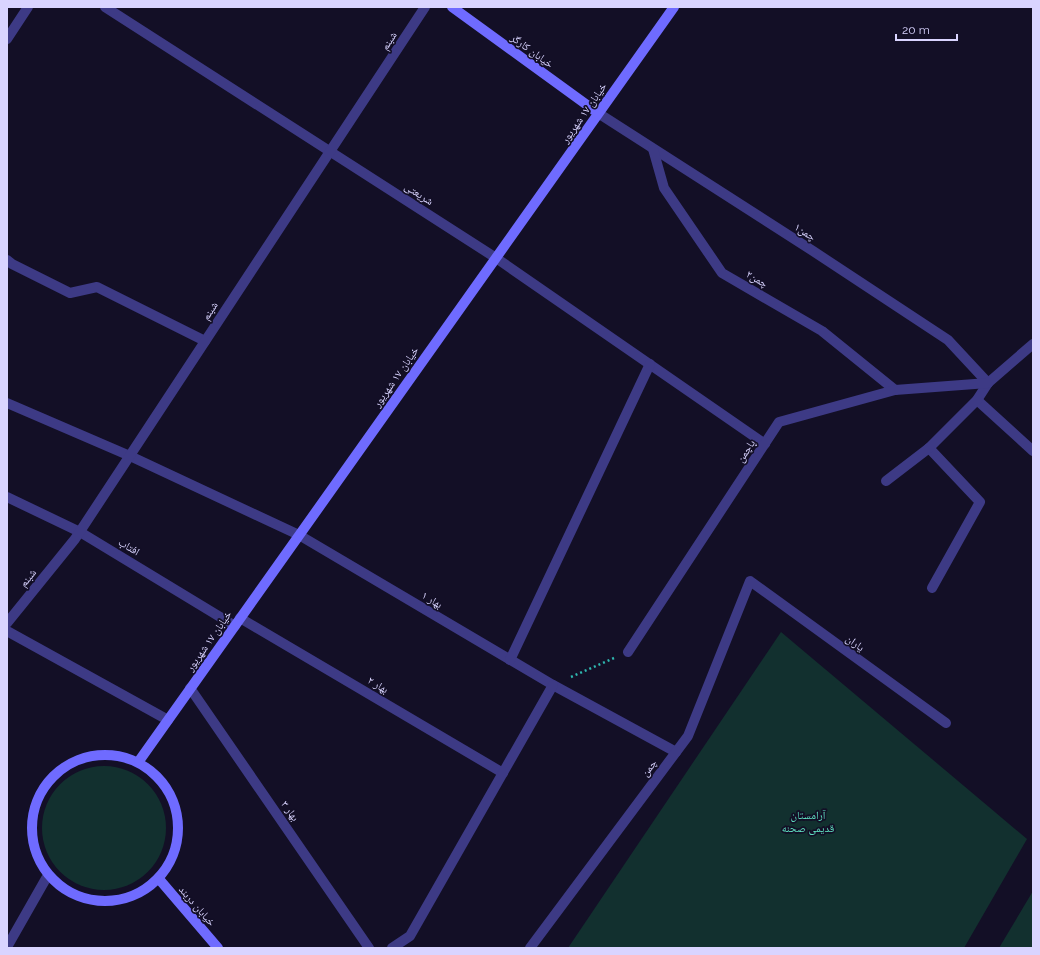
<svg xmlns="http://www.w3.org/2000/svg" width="1040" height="955" font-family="Raleway,'Noto Naskh Arabic',sans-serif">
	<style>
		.green { fill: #12302f }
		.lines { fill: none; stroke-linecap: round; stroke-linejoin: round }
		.path { stroke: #2fb8b0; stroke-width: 2.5; stroke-dasharray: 2 3; stroke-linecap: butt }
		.lane { stroke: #3d3a85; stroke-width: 10 }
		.street { stroke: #3d3a85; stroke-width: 10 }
		.secondary { stroke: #6f6bff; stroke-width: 10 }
		.labels { text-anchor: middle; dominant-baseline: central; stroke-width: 3.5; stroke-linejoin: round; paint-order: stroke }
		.street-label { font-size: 11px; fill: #d9d4ff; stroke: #130f26 }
		.park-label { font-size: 11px; fill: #5fe0c0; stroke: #130f26 }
	</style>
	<rect width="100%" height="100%" fill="#130f26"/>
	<g class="green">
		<path d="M781,632L1027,839L964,948H568Z"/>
		<circle cx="104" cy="828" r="62"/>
		<path d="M1033,891V948H999Z"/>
	</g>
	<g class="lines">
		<path class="path" d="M571,677L614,658"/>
		<g class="lane">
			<path d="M977,400L1033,451"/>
			<path d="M929,448L980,502L932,588"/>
			<path d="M886,481L929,448L977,400L988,383"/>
		</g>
		<g class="street">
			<path d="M105,7L496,258L765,444"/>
			<path d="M7,39L28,7"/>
			<path d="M598,113L813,251L948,340L988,383"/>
			<path d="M653,149L664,188L722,273L822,331L895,390"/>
			<path d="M7,260L12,264L70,293L97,287L205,341"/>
			<path d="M7,403L130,456L299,535L553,685L676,752"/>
			<path d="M7,497L80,532L235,626"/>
			<path d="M240,618L503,773"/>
			<path d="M7,623L75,539L425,7"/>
			<path d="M7,631L168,720"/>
			<path d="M628,652L779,422L895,390L988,383L1033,344"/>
			<path d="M510,660L650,364"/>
			<path d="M190,688L369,948"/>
			<path d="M7,947L48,875"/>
			<path d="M392,948L410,936L553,685"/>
			<path d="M530,948L688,736L750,581L946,723"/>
		</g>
		<g class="secondary">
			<path d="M452,7L598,113"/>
			<circle cx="105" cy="828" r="73"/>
			<path d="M139,761L674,7"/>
			<path d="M159,879L218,948"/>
		</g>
	</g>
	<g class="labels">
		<g class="street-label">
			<text transform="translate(389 41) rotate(-57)">شبنم</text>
			<text transform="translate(532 51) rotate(36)">خیابان کارگر</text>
			<text transform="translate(584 113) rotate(-55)">خیابان ۱۷ شهریور</text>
			<text transform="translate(419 194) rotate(33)">شریعتی</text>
			<text transform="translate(805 232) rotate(33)">چمن۱</text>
			<text transform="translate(757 279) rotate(30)">چمن۲</text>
			<text transform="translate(210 311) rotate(-57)">شبنم</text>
			<text transform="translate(396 377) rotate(-55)">خیابان ۱۷ شهریور</text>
			<text transform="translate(746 451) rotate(-57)">پاچمن</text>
			<text transform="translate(129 547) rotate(31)">افتاب</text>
			<text transform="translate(28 578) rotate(-51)">شبنم</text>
			<text transform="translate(432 600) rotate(31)">بهار ۱</text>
			<text transform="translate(209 641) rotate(-55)">خیابان ۱۷ شهریور</text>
			<text transform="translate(855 643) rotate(36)">یاران</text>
			<text transform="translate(378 685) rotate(31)">بهار ۲</text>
			<text transform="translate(649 768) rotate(-53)">چمن</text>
			<text transform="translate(290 811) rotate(55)">بهار ۳</text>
			<text transform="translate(197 906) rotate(49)">خیابان دربند</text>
		</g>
		<g class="park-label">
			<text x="808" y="815">آرامستان<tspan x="808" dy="13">قدیمی صحنه</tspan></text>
		</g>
	</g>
	<rect width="1040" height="955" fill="none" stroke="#d9d4ff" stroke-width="16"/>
	<path d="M896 34v6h61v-6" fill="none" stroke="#d9d4ff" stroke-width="2"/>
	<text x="902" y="34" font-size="12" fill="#d9d4ff" stroke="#130f26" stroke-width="3" paint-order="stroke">20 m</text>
</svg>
